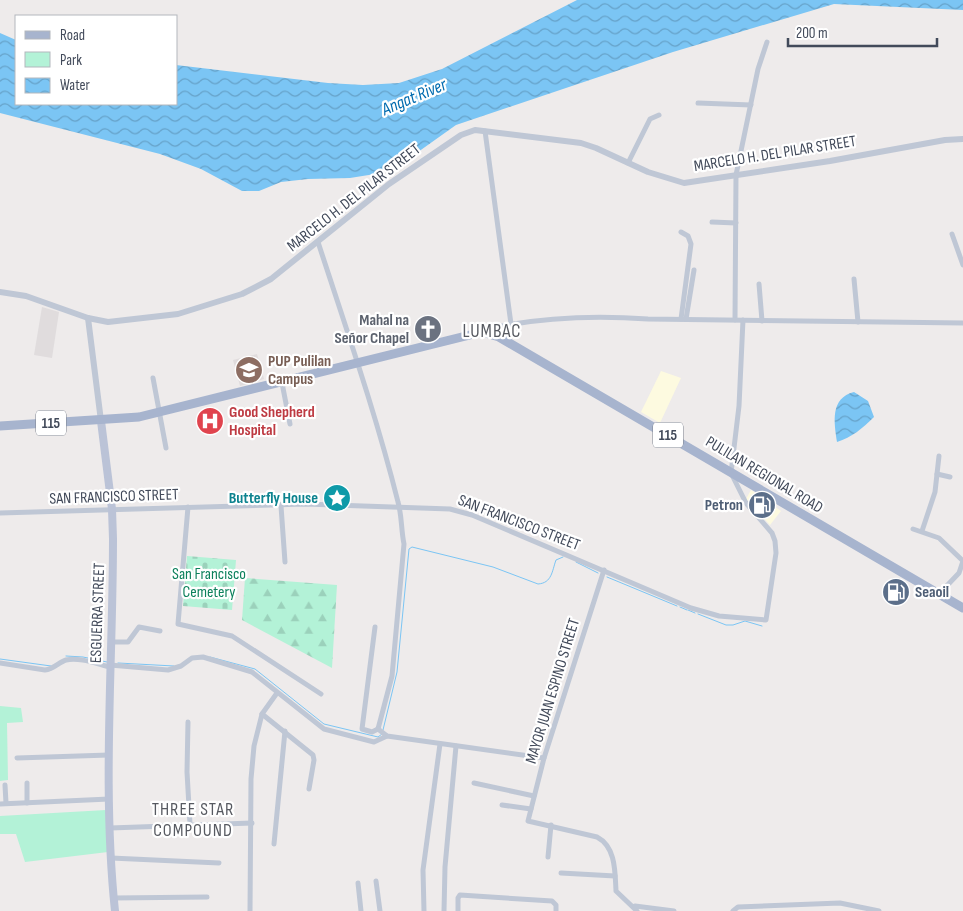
<svg xmlns="http://www.w3.org/2000/svg" width="963" height="911" font-family="'Sofia Sans Condensed',sans-serif">
	<style>
		.commercial { fill: #fdfae0 }
		.education { fill: #e0dcdd }
		.green { fill: #b3f2d7 }
		.forest { fill: url(#forest-firs) }
		.cemetery { fill: url(#cemetery-stones) }
		.water { fill: url(#water-waves) }
		.lines { fill: none; stroke-linecap: round; stroke-linejoin: round }
		.stream { stroke: #7bc5f4; stroke-width: 1 }
		.minor { stroke: #bfc7d5; stroke-width: 5 }
		.tertiary { stroke: #bfc7d5; stroke-width: 6 }
		.secondary { stroke: #bbc3d7; stroke-width: 8 }
		.primary { stroke: #a7b4ce; stroke-width: 9 }
		.labels { text-anchor: middle; dominant-baseline: central; stroke-width: 4.5; stroke-linejoin: round; paint-order: stroke }
		.shield { fill: #fff; stroke: #7b808c; stroke-width: 1 }
		.shield-label { font-size: 15px; font-weight: bold; fill: #424a5a }
		.street-label { font-size: 16px; fill: #424a5a; stroke: #fff }
		.worship-label { font-size: 16px; font-weight: bold; fill: #5b616d; stroke: #fff; text-anchor: end }
		.education-label { font-size: 16px; font-weight: bold; fill: #785e54; stroke: #fff; text-anchor: start }
		.health-label { font-size: 16px; font-weight: bold; fill: #be3a42; stroke: #fff; text-anchor: start }
		.culture-label { font-size: 16px; font-weight: bold; fill: #0d838f; stroke: #fff; text-anchor: end }
		.service-label { font-size: 16px; font-weight: bold; fill: #4e5e75; stroke: #fff; text-anchor: end }
		.park-label { font-size: 16px; fill: #0d815c; stroke: #fff }
		.water-label { font-size: 18px; font-style: italic; fill: #006baf; stroke: #fff }
		.neighbourhood-label { font-size: 18px; letter-spacing: 1px; fill: #575a61; stroke: #fff }
		.quarter-label { font-size: 19px; letter-spacing: 1px; fill: #575a61; stroke: #fff }
	</style>
	<defs>
		<pattern id="forest-firs" width="22" height="20" patternUnits="userSpaceOnUse" patternTransform="scale(1.25)"><rect width="22" height="20" fill="#b3f2d7"/><path d="M5 1l3.5 6h-7zM16 11l3.5 6h-7z" fill="#9bd1bb"/></pattern>
		<pattern id="cemetery-stones" width="16" height="16" patternUnits="userSpaceOnUse" patternTransform="scale(1.25)"><rect width="16" height="16" fill="#b3f2d7"/><path d="M2 7V4a2 2 0 0 1 4 0v3zM10 15v-3a2 2 0 0 1 4 0v3z" fill="#9bd1bb"/></pattern>
		<pattern id="water-waves" width="16" height="10" patternUnits="userSpaceOnUse" patternTransform="scale(1.25)"><rect width="16" height="10" fill="#7bc5f4"/><path d="M0 5q4-4 8 0t8 0" fill="none" stroke="#66a2c9"/></pattern>
	</defs>
	<rect width="100%" height="100%" fill="#eeebeb"/>
	<g class="commercial">
		<path d="M661,371L681,378L660,423L641,412Z"/>
		<path d="M751,490L781,511L770,525L746,499Z"/>
	</g>
	<g class="education">
		<path d="M42,307L59,312L52,358L34,355Z"/>
		<path d="M257,354L264,379L240,386L233,360Z"/>
	</g>
	<g class="green">
		<path d="M0,706L21,708L23,722L7,723L8,780L0,781Z"/>
		<path d="M106,810L108,852L25,862L16,834H0V816Z"/>
	</g>
	<path class="forest" d="M245,578L337,585L332,668L242,620Z"/>
	<path class="cemetery" d="M187,556L236,560L232,610L183,606Z"/>
	<g class="water">
		<path d="M577,0H963V10L834,4L673,52L456,125L418,152L375,174L350,178L308,179L281,182L259,191H242L201,169L160,154L0,113V33L16,40V104H176V65L328,83L363,85L399,83L442,69Z"/>
		<path d="M854,392L868,401L874,417C862,429 852,437 837,442C834,422 830,398 854,392Z"/>
	</g>
	<g class="lines">
		<g class="stream">
			<path d="M576,562L598,573"/>
			<path d="M607,577L677,606"/>
			<path d="M680,607L687,610"/>
			<path d="M688,610L695,613"/>
			<path d="M698,614L726,625H733L745,621L762,626"/>
			<path d="M66,656L83,657L107,662"/>
			<path d="M210,657L255,669L324,724L378,737L382,734"/>
			<path d="M0,659L51,666"/>
			<path d="M118,663L174,666"/>
			<path d="M383,730L397,672L409,549L412,547L493,567L538,584C552,583 552,571 556,560L563,557"/>
		</g>
		<g class="minor">
			<path d="M698,103L751,105"/>
			<path d="M485,131L511,324"/>
			<path d="M628,163L650,119L659,115"/>
			<path d="M712,222L736,223"/>
			<path d="M681,232L688,236L691,244L681,319"/>
			<path d="M952,234L963,265"/>
			<path d="M318,242C346,328 376,414 398,502C402,516 401,530 404,544L392,676L378,729"/>
			<path d="M854,279L858,322"/>
			<path d="M759,284L762,321"/>
			<path d="M686,319L694,270"/>
			<path d="M735,320L736,175L758,69L767,42"/>
			<path d="M482,332L487,329C541,317 593,315 648,319L963,323"/>
			<path d="M153,378L166,448"/>
			<path d="M282,383L290,424"/>
			<path d="M937,474L950,477"/>
			<path d="M281,506L285,562"/>
			<path d="M188,507L178,624L232,636L321,694"/>
			<path d="M0,513L305,504L450,509L472,515L691,608L719,616L766,620L776,553L775,541L772,533L746,503L731,473L739,406L743,320"/>
			<path d="M913,529L939,538L963,561L959,573L939,594"/>
			<path d="M922,531L935,492L939,456"/>
			<path d="M604,570L544,758L528,821L597,837C616,847 615,872 616,891L637,911"/>
			<path d="M375,627L362,729L372,732L378,729"/>
			<path d="M111,642H128L139,627L160,631"/>
			<path d="M0,663L45,670C54,669 59,662 66,660C80,657 97,664 110,667"/>
			<path d="M110,665L168,670L181,666L192,658L203,657L252,672L324,729L374,742L387,736"/>
			<path d="M262,714L313,755L314,760L309,789"/>
			<path d="M188,722L187,772L190,824"/>
			<path d="M378,729L387,736L544,758"/>
			<path d="M17,758L109,755"/>
			<path d="M27,783V803"/>
			<path d="M474,783L534,796"/>
			<path d="M5,785L6,803"/>
			<path d="M0,804L109,799"/>
			<path d="M502,805L531,809"/>
			<path d="M110,828L252,823"/>
			<path d="M274,844L285,731"/>
			<path d="M548,857L551,825"/>
			<path d="M111,858L219,863"/>
			<path d="M561,873L615,876"/>
			<path d="M376,881L380,911"/>
			<path d="M358,883L361,911"/>
			<path d="M114,898L207,897"/>
			<path d="M635,906L674,911"/>
			<path d="M250,911L251,779L254,746L262,714L277,693"/>
			<path d="M424,911L423,870L440,744"/>
			<path d="M444,911L445,867L456,746"/>
			<path d="M458,911V898L460,895L552,901L556,905V911"/>
			<path d="M733,911L738,907L840,903L879,911"/>
		</g>
		<g class="tertiary">
			<path d="M0,292L26,296L88,318L108,322L178,314L242,294L271,279L389,184L461,135L475,130L581,143L596,148L648,172L684,183L830,161L945,140L963,139"/>
			<path d="M88,318L101,421"/>
		</g>
		<path class="secondary" d="M101,421L112,509L113,539C113,663 102,787 115,911"/>
		<path class="primary" d="M0,426L139,417L482,332L499,337L963,608"/>
	</g>
	<defs>
		<g id="church-disc" transform="scale(1.4375)"><circle r="9.5" fill="#6b7280" stroke="#fff"/><path d="M-1.2-6h2.4v3.5h3.3v2.4h-3.3V6h-2.4V-.1h-3.3v-2.4h3.3Z" fill="#fff"/></g>
		<g id="university-disc" transform="scale(1.4375)"><circle r="9.5" fill="#8d6e63" stroke="#fff"/><path d="M0-5L7-2L0 1L-7-2ZM-4 1L0 2.5L4 1V4Q0 6-4 4Z" fill="#fff"/></g>
		<g id="hospital-disc" transform="scale(1.4375)"><circle r="9.5" fill="#e0444e" stroke="#fff"/><path d="M-5-5h3v3.5h4V-5h3V5h-3V1.5h-4V5h-3Z" fill="#fff"/></g>
		<g id="sight-disc" transform="scale(1.4375)"><circle r="9.5" fill="#0f9aa8" stroke="#fff"/><path d="M0-6L1.8-2.2L6-1.7L2.9 1.2L3.7 5.4L0 3.3L-3.7 5.4L-2.9 1.2L-6-1.7L-1.8-2.2Z" fill="#fff"/></g>
		<g id="fuel-disc" transform="scale(1.4375)"><circle r="9.5" fill="#5c6f8a" stroke="#fff"/><path d="M-5.5-6h7V0h2V4h1.3V-2.5L3-4.5l.8-.8L6-3V5H2.5V1h-1V6h-7ZM-4.2-4.7v3.2H.2V-4.7Z" fill="#fff"/></g>
	</defs>
	<g fill-rule="evenodd">
		<use href="#church-disc" x="428" y="329"/>
		<use href="#university-disc" x="249" y="370"/>
		<use href="#hospital-disc" x="210" y="421"/>
		<use href="#sight-disc" x="337" y="498"/>
		<use href="#fuel-disc" x="762" y="505"/>
		<use href="#fuel-disc" x="896" y="592"/>
	</g>
	<g class="labels">
		<g class="shield">
			<rect x="36" y="410.5" width="30" height="25" rx="4"/>
			<rect x="653" y="422.5" width="30" height="25" rx="4"/>
		</g>
		<g class="shield-label">
			<text x="51" y="423">115</text>
			<text x="668" y="435">115</text>
		</g>
		<g class="street-label">
			<text transform="translate(775 154) rotate(-9)">MARCELO H. DEL PILAR STREET</text>
			<text transform="translate(354 198) rotate(-38)">MARCELO H. DEL PILAR STREET</text>
			<text transform="translate(764 475) rotate(31)">PULILAN REGIONAL ROAD</text>
			<text transform="translate(114 497) rotate(-2)">SAN FRANCISCO STREET</text>
			<text transform="translate(519 523) rotate(21)">SAN FRANCISCO STREET</text>
			<text transform="translate(98 613) rotate(-88)">ESGUERRA STREET</text>
			<text transform="translate(553 691) rotate(-73)">MAYOR JUAN ESPINO STREET</text>
		</g>
		<g class="worship-label">
			<text x="409" y="320">Mahal na<tspan x="409" dy="18">Señor Chapel</tspan></text>
		</g>
		<g class="education-label">
			<text x="268" y="361">PUP Pulilan<tspan x="268" dy="18">Campus</tspan></text>
		</g>
		<g class="health-label">
			<text x="229" y="412">Good Shepherd<tspan x="229" dy="18">Hospital</tspan></text>
		</g>
		<g class="culture-label">
			<text x="318" y="498">Butterfly House</text>
		</g>
		<g class="service-label">
			<text x="743" y="505">Petron</text>
			<text x="915" y="592" text-anchor="start">Seaoil</text>
		</g>
		<g class="park-label">
			<text x="209" y="574">San Francisco<tspan x="209" dy="18">Cemetery</tspan></text>
		</g>
		<g class="water-label">
			<text transform="translate(414 97) rotate(-23)">Angat River</text>
		</g>
		<g class="neighbourhood-label">
			<text x="193" y="809">THREE STAR<tspan x="193" dy="21">COMPOUND</tspan></text>
		</g>
		<g class="quarter-label">
			<text x="492" y="331">LUMBAC</text>
		</g>
	</g>
	<rect x="15" y="15" width="162" height="90" fill="#ffffff" stroke="#b3b7bd"/>
	<rect x="25" y="31" width="25" height="8" fill="#a7b4ce" stroke="#b3b7bd"/>
	<text x="60" y="40" font-size="15" fill="#424a5a">Road</text>
	<rect x="25" y="52" width="25" height="15" fill="#b3f2d7" stroke="#b3b7bd"/>
	<text x="60" y="65" font-size="15" fill="#424a5a">Park</text>
	<rect x="25" y="78" width="25" height="15" fill="url(#water-waves)" stroke="#b3b7bd"/>
	<text x="60" y="90" font-size="15" fill="#424a5a">Water</text>
	<path d="M788 38v8h149v-8" fill="none" stroke="#424a5a" stroke-width="2.5"/>
	<text x="796" y="38" font-size="15" fill="#424a5a" stroke="#ffffff" stroke-width="4" paint-order="stroke">200 m</text>
</svg>
